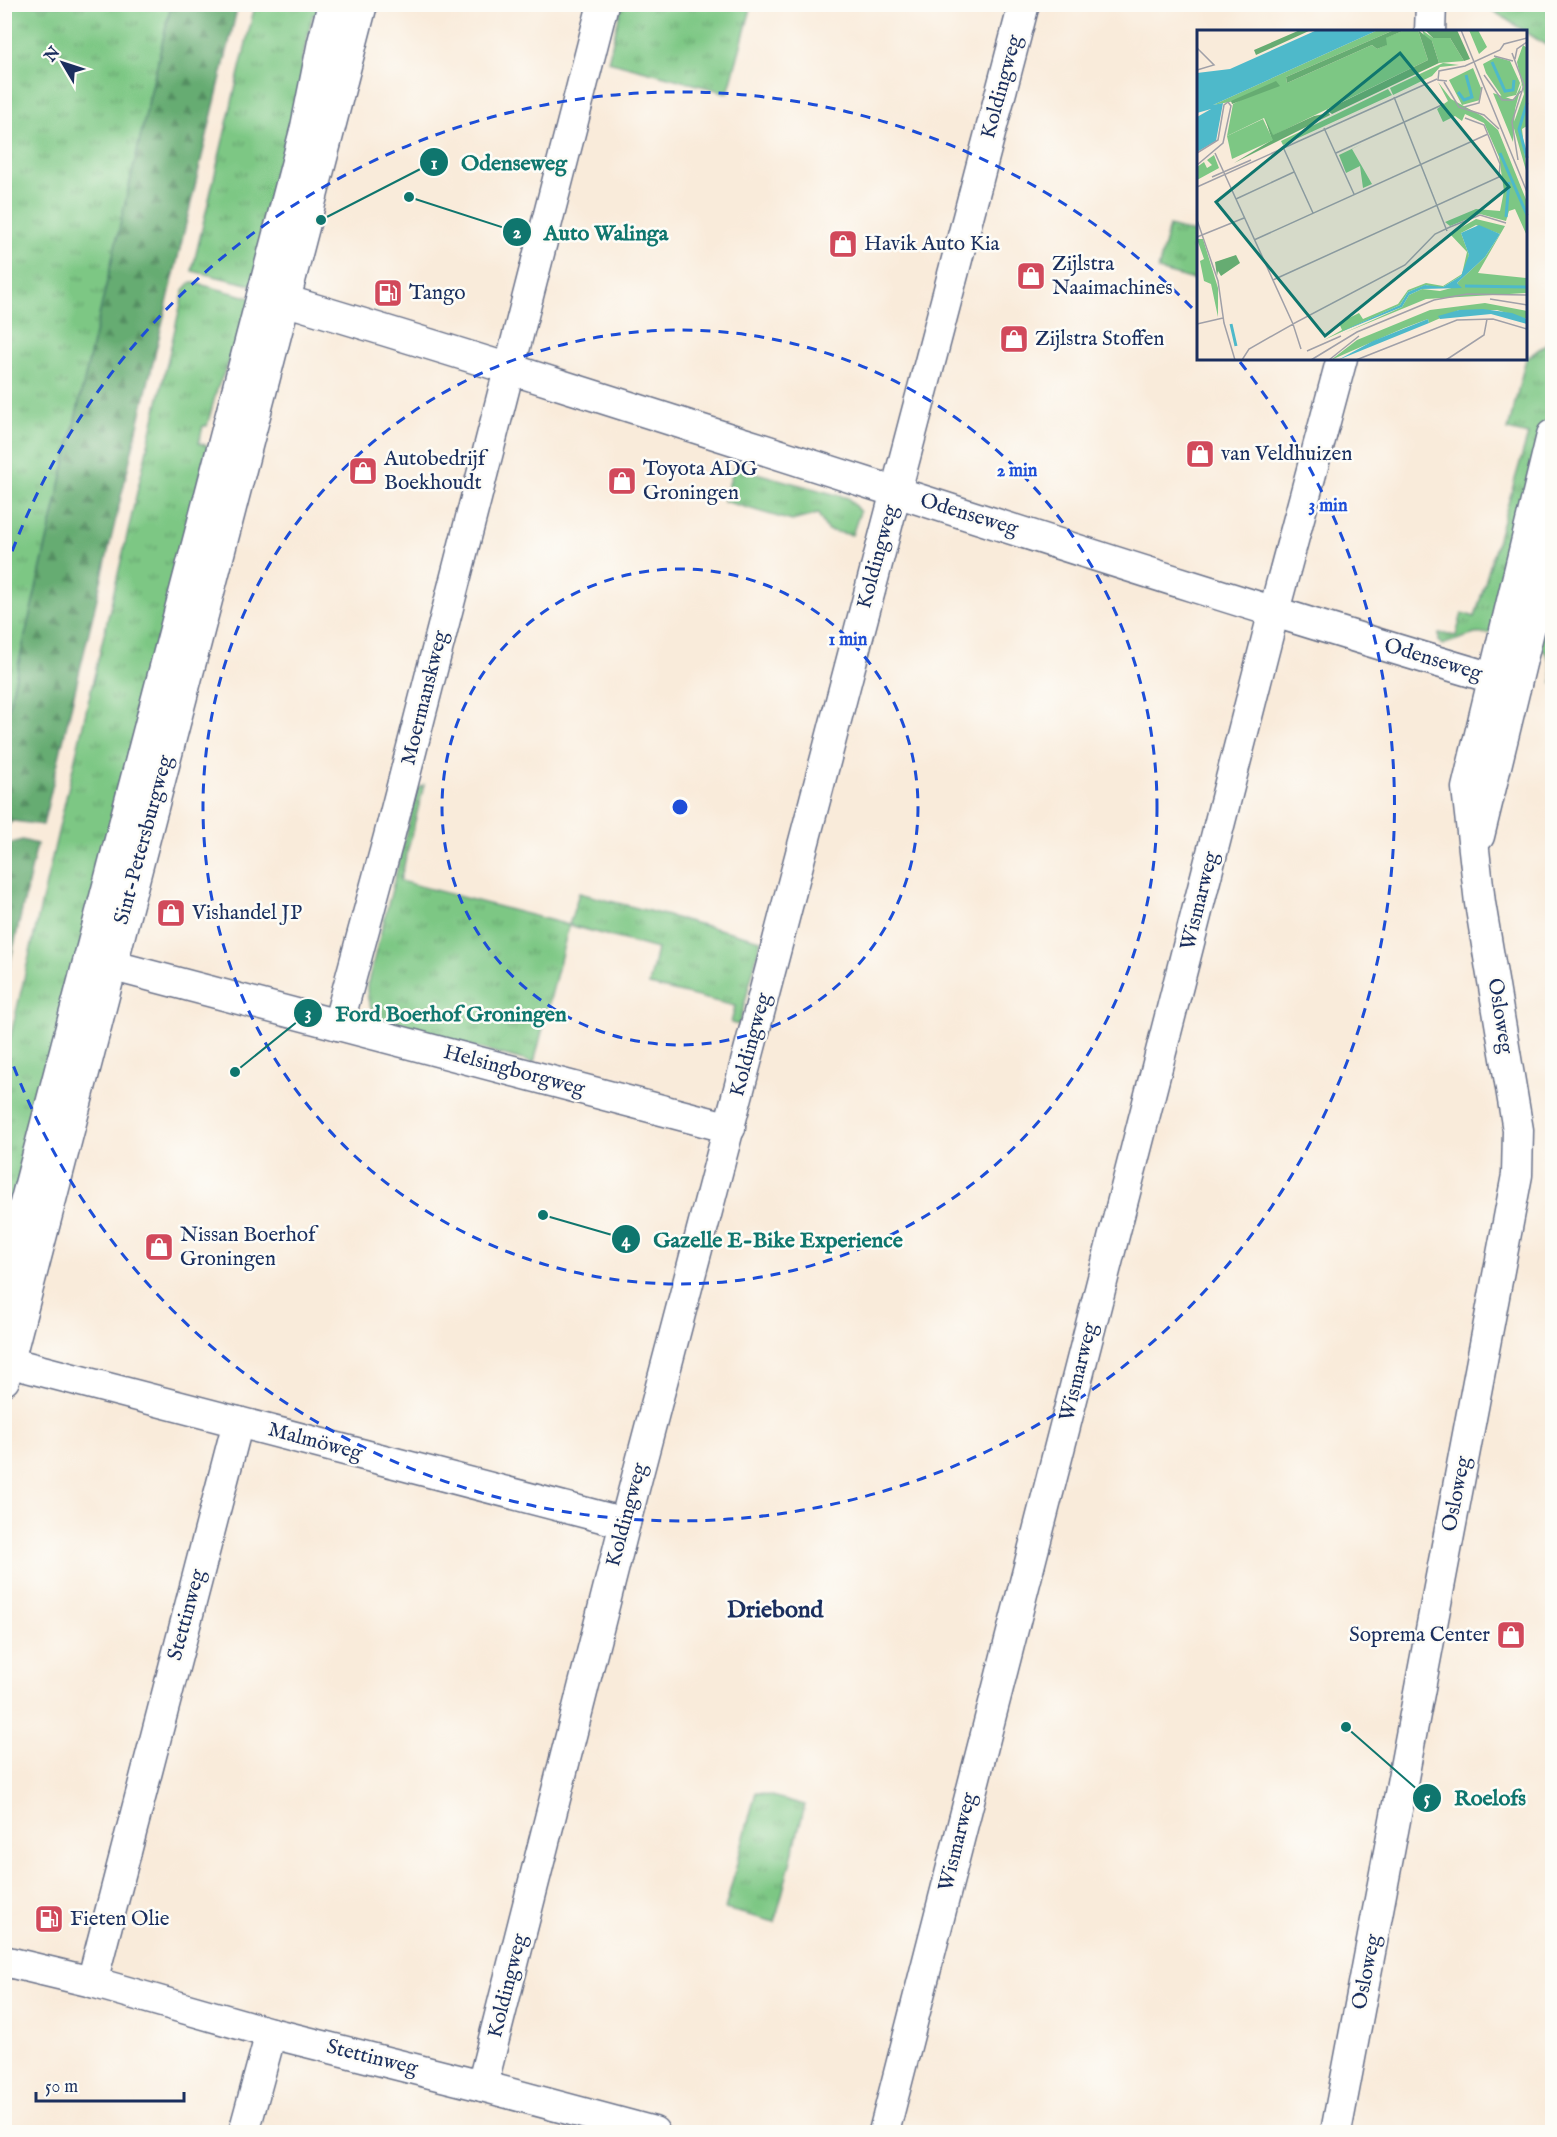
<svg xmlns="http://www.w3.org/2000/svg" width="1557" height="2137" font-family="'IM FELL English',serif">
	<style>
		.grass { fill: url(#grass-tufts); stroke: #4c7b71; stroke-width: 1.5 }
		.forest { fill: url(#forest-firs); stroke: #406e68; stroke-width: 1.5 }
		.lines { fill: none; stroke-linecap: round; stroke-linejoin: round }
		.minor-casing { stroke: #697189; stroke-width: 33 }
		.minor { stroke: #fff; stroke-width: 30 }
		.ring { fill: none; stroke: #1d4ed8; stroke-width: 3; stroke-dasharray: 10 8 }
		.labels { text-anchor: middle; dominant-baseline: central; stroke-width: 5; stroke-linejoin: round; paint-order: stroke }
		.street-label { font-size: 21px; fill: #1b2f5e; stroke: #fdfcf7 }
		.poi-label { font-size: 21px; fill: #1b2f5e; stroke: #fdfcf7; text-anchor: start }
		.quarter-label { font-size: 24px; font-weight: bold; fill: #1b2f5e; stroke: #fdfcf7 }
		.inset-river { fill: none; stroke: #4eb9ca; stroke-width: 3 }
		.inset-road { fill: none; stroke: #a0a0a8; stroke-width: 1.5 }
		.view { fill: #0f766e; fill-opacity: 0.15; stroke: #0f766e; stroke-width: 3 }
		.inset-edge { fill: none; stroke: #1b2f5e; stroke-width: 3 }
		.centre { fill: #1d4ed8; stroke: #fdfcf7; stroke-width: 3 }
		.ring-label { font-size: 18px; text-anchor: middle; font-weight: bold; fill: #1d4ed8; stroke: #fdfcf7; stroke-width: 5; stroke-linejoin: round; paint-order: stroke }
		.leader { fill: none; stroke: #0f766e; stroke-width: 2 }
		.callout-dot { fill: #0f766e; stroke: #fdfcf7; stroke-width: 2 }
		.mark-label { font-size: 18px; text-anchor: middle; font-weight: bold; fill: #fff }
		.callout-label { font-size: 22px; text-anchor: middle; font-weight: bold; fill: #0f766e; stroke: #fdfcf7; stroke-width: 5; stroke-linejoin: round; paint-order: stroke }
	</style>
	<defs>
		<pattern id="grass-tufts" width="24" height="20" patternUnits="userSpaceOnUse" patternTransform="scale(1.5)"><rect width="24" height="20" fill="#7dc784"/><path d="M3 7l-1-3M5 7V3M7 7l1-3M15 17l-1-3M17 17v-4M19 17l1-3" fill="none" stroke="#66a26f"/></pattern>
		<pattern id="forest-firs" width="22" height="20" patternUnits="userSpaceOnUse" patternTransform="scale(1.5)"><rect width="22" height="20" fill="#66ac72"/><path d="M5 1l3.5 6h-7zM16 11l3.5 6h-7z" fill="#538c61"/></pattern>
	</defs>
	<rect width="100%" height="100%" fill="#fdfcf7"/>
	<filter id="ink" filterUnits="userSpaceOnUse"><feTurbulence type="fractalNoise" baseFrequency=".0167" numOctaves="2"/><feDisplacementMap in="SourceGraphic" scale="12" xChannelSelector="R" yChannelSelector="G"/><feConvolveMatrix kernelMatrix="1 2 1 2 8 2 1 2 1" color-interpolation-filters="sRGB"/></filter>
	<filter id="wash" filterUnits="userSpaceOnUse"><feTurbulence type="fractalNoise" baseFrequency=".008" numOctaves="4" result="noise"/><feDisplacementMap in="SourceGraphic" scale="24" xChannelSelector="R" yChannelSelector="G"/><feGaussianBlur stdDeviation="1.35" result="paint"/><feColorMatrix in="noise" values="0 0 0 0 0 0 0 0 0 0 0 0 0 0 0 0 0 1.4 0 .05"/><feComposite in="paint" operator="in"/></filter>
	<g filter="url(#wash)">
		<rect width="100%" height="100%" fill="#f9ebda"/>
		<g class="grass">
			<path d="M5,5H171L5,723Z"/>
			<path d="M255,5H322L319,16L313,14L301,65L307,68L256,286L192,271Z"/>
			<path d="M622,5H752L728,93L608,61Z"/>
			<path d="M1484,5H1552V49Z"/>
			<path d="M1169,226L1198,234V281L1158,270Z"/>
			<path d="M191,282L252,298L239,339L217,389L207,426H203L199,443L208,446L5,1261V1060L184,290Z"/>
			<path d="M1552,339V416L1495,633L1475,634L1442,645L1439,642V633L1456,636L1462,613L1475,617L1528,435L1508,430L1526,359Z"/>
			<path d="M734,467L848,498L860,512L852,535L827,530L818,514L792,521L724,501Z"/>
			<path d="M1552,575V684C1552,663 1551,658 1537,642Z"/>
			<path d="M424,785L400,881L569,925L579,893L761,940L739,1025L731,1023L735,1006L649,985L657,949L569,925L534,1063L390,1024C372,1013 367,1008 367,986L418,788Z"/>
			<path d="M756,1792L805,1805L775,1922L725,1909Z"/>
		</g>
		<g class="forest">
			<path d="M171,5H238L43,825L13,821L5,827V723Z"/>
			<path d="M22,840L37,844L5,985V845Z"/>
		</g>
	</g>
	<g filter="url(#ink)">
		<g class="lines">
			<g class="minor-casing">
				<g id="minor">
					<path d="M1430,32L1431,4"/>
					<path d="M267,295C685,419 1097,562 1516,685"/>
					<path d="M1479,836L1552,536"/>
					<path d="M91,960L730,1128"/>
					<path d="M338,1025L390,833L603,4"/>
					<path d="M4,1284L306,127L323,42L333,4"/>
					<path d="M4,1361L625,1523"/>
					<path d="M4,1380L362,4"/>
					<path d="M4,1961L92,1982L271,2033L482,2086L654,2132"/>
					<path d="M92,1982L238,1422"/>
					<path d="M482,2086L625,1523L1024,4"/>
					<path d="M244,2132L271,2033"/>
					<path d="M884,2132L1274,611L1342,358"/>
					<path d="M1336,2132L1517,1175L1518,1130L1480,903L1467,788L1552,435"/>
				</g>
			</g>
			<use href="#minor" class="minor"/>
		</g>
	</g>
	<g class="ring">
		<circle cx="680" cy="807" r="238"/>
		<circle cx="680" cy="807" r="477"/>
		<path d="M6 568A715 715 0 0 1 1194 310M1240 362A715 715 0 1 1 6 1046"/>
	</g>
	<defs>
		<g id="shop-square" transform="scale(1.5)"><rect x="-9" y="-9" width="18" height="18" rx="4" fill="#d1495b" stroke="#fdfcf7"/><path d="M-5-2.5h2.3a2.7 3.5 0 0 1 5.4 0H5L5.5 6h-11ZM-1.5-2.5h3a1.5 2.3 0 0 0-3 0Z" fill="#fff"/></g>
		<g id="fuel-square" transform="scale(1.5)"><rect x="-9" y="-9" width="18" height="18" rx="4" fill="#d1495b" stroke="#fdfcf7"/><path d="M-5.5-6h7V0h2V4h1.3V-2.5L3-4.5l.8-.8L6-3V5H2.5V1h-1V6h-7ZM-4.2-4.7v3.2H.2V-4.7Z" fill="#fff"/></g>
	</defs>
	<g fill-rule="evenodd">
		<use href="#shop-square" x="843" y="244"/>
		<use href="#shop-square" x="1031" y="276"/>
		<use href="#fuel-square" x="388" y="293"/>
		<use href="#shop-square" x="1014" y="339"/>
		<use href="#shop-square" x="1200" y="454"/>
		<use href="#shop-square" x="363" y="471"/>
		<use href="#shop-square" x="622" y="481"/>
		<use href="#shop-square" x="171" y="913"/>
		<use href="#shop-square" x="159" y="1247"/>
		<use href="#shop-square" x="1511" y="1635"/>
		<use href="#fuel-square" x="49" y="1919"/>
	</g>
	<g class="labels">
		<g class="street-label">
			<text transform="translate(1002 87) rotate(-75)">Koldingweg</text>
			<text transform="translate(969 515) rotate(17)">Odenseweg</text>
			<text transform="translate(878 557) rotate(-75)">Koldingweg</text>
			<text transform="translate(1433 660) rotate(17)">Odenseweg</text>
			<text transform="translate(425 698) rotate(-76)">Moermanskweg</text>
			<text transform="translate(144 840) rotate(-75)">Sint-Petersburgweg</text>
			<text transform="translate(1200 901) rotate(-76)">Wismarweg</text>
			<text transform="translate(1500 1016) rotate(81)">Osloweg</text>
			<text transform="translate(751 1045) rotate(-75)">Koldingweg</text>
			<text transform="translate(514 1071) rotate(15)">Helsingborgweg</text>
			<text transform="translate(1079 1372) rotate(-76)">Wismarweg</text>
			<text transform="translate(315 1442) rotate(15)">Malmöweg</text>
			<text transform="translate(1457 1494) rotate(-79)">Osloweg</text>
			<text transform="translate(627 1515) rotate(-75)">Koldingweg</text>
			<text transform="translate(187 1615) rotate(-75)">Stettinweg</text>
			<text transform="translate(958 1842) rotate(-76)">Wismarweg</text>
			<text transform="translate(1367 1972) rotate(-79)">Osloweg</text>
			<text transform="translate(508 1986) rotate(-76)">Koldingweg</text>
			<text transform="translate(372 2058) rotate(14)">Stettinweg</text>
		</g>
		<g class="poi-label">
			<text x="864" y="244">Havik Auto Kia</text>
			<text x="1052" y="264">Zijlstra<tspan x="1052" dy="24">Naaimachines</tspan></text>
			<text x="409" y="293">Tango</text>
			<text x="1035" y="339">Zijlstra Stoffen</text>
			<text x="1221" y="454">van Veldhuizen</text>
			<text x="384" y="459">Autobedrijf<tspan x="384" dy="24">Boekhoudt</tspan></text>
			<text x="643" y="469">Toyota ADG<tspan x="643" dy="24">Groningen</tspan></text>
			<text x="192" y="913">Vishandel JP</text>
			<text x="180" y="1235">Nissan Boerhof<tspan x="180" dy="24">Groningen</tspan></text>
			<text x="1490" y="1635" text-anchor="end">Soprema Center</text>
			<text x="70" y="1919">Fieten Olie</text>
		</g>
		<g class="quarter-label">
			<text x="775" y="1610">Driebond</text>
		</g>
	</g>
	<g transform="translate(1197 30)">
		<rect width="330" height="330" fill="#f9ebda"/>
		<path d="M181,0H197L89,47L90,53L175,15L180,19L189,15L188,8L208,0H221L231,30L75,106L67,88L30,106L36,74L79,52L38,71L16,75ZM225,0L236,8H253L267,31L242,33L235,11H229ZM272,0H281L290,17L282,24ZM326,15L330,18V96L325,99L330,144L316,95L327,64L320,32ZM299,27L313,31L323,53L319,65L306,68L289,43L286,34ZM246,33L262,35L243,37L235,46L196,65L193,58ZM276,38L284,58L283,70L265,75L252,50ZM241,52L254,69L285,86L301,100L330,172V206L318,179L312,181L309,191L283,184L253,196L248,192L279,179L303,181L307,161L302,127L287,93L268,84L265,91L258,86L246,92L240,79L251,71ZM325,53L318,79L316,112L296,63L317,70ZM191,59L195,65L86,115L84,111ZM165,114L155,119L175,154L166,158L163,136L149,143L142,125ZM17,125L22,138L0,150V137L7,132L10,138L15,135L10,130ZM279,189L308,196L281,243L330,248V263L229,269L147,303L205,277L212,265L225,259L243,261L262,256L260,253L288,227L303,204L279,195L264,203L272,225L269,240L264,246L246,257L238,258L229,255L211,262L203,275L127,310L145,300L142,293L162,283L166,289L201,274L211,260L229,253L246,256L265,244L270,222L253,204ZM0,209H6L21,258V287L14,254L7,251L3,231L7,229ZM288,273L330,281V289L300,280H262L232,293L231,289L207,298L134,330L160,310L233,280Z" fill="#7dc784"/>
		<path d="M103,0H114L59,25L57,20ZM197,0H208L189,8L190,15L180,19L175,15L90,53L89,47ZM221,0L235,11L242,33L135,84L129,80L231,30ZM228,0H260L273,29L267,31L253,8H236ZM79,51L83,56L35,74L34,71ZM132,83L133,85L37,133L75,110L68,88L76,105L117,86ZM39,225L43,233L24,246L21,241L20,246L18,232Z" fill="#66ac72"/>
		<path d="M66,89L76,110L35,129L30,106Z" fill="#7dc784"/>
		<path d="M120,0H181L16,75L26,73L19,111L0,122V87L14,79L0,83V43L33,39ZM282,195L303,204L288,227L260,253L265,258L225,259L212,265L205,277L141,303L203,275L211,262L228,255L246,257L264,246L272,225L264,203ZM286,279L315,283L330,289V294L294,284L243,289L241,286L262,280ZM231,289L232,293L141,330L176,311Z" fill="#4eb9ca"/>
		<path class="inset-river" d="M295,32L308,61L316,60L317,50M261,62L267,70L275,67L269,45M330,73L322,99L330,128M303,123L330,185M309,187L312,152M268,256L330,257M34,294L39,316"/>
		<path class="inset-road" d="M264,0L330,162M0,18L17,35L0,40M315,23L327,55L315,92L321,130M297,26L316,31M318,29L320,19L330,12M287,45L305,70H316L324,61M250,51L241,50L242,41L268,36L303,20L307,14L330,8M247,52L262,77L287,85L302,99M197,67L250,201M267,77L282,73L285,57M127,98L157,164M86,117L116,183M0,123L21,110L27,75L31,72M18,123L96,294L208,235L238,204L253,197L283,185L309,193M139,123L247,74M0,135L26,113L34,76L31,72M15,147L54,130M0,157L240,49M39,169L97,142M0,190L21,251L27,293L38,330M0,207L47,188M57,210L291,104M76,250L302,147L303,134L287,95L268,88M293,269L330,275M0,294L26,288M110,321L144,306M45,330L52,319L96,294L104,319M114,330L160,302L237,270L270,264L330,265M132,330L162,306M159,330L260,290L296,289L330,299M249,330L287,305L290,289"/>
		<path class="view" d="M203,23L312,157L128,306L19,172Z"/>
		<rect width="330" height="330" class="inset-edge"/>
	</g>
	<circle cx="680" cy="807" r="9" class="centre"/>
	<g class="ring-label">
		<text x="1017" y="476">2 min</text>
		<text x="1328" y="511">3 min</text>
		<text x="848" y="645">1 min</text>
	</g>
	<path class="leader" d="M321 220L434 162M409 197L517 232M235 1072L308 1013M543 1215L626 1239M1346 1727L1427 1798"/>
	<g class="callout-dot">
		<circle cx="321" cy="220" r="6"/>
		<circle cx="409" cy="197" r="6"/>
		<circle cx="235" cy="1072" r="6"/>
		<circle cx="543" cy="1215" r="6"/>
		<circle cx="1346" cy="1727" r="6"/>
		<circle cx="434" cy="162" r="15"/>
		<circle cx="517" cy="232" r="15"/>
		<circle cx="308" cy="1013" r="15"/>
		<circle cx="626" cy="1239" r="15"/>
		<circle cx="1427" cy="1798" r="15"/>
	</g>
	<g class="mark-label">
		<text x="434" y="169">1</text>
		<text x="517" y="238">2</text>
		<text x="308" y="1019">3</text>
		<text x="626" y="1246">4</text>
		<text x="1427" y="1804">5</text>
	</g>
	<g class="callout-label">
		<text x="514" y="170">Odenseweg</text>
		<text x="606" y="240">Auto Walinga</text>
		<text x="451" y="1021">Ford Boerhof Groningen</text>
		<text x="778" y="1247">Gazelle E-Bike Experience</text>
		<text x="1490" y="1805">Roelofs</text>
	</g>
	<rect width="1557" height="2137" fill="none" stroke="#fdfcf7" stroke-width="24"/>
	<g transform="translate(63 63) rotate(309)" stroke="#fdfcf7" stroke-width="4.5" paint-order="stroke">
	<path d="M0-4.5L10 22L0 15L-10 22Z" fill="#1b2f5e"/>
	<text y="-9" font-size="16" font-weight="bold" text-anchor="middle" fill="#1b2f5e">N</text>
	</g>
	<path d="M36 2092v9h148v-9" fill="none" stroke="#1b2f5e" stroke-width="3"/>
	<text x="45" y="2092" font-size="18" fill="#1b2f5e" stroke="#fdfcf7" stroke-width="4.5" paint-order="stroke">50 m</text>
</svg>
